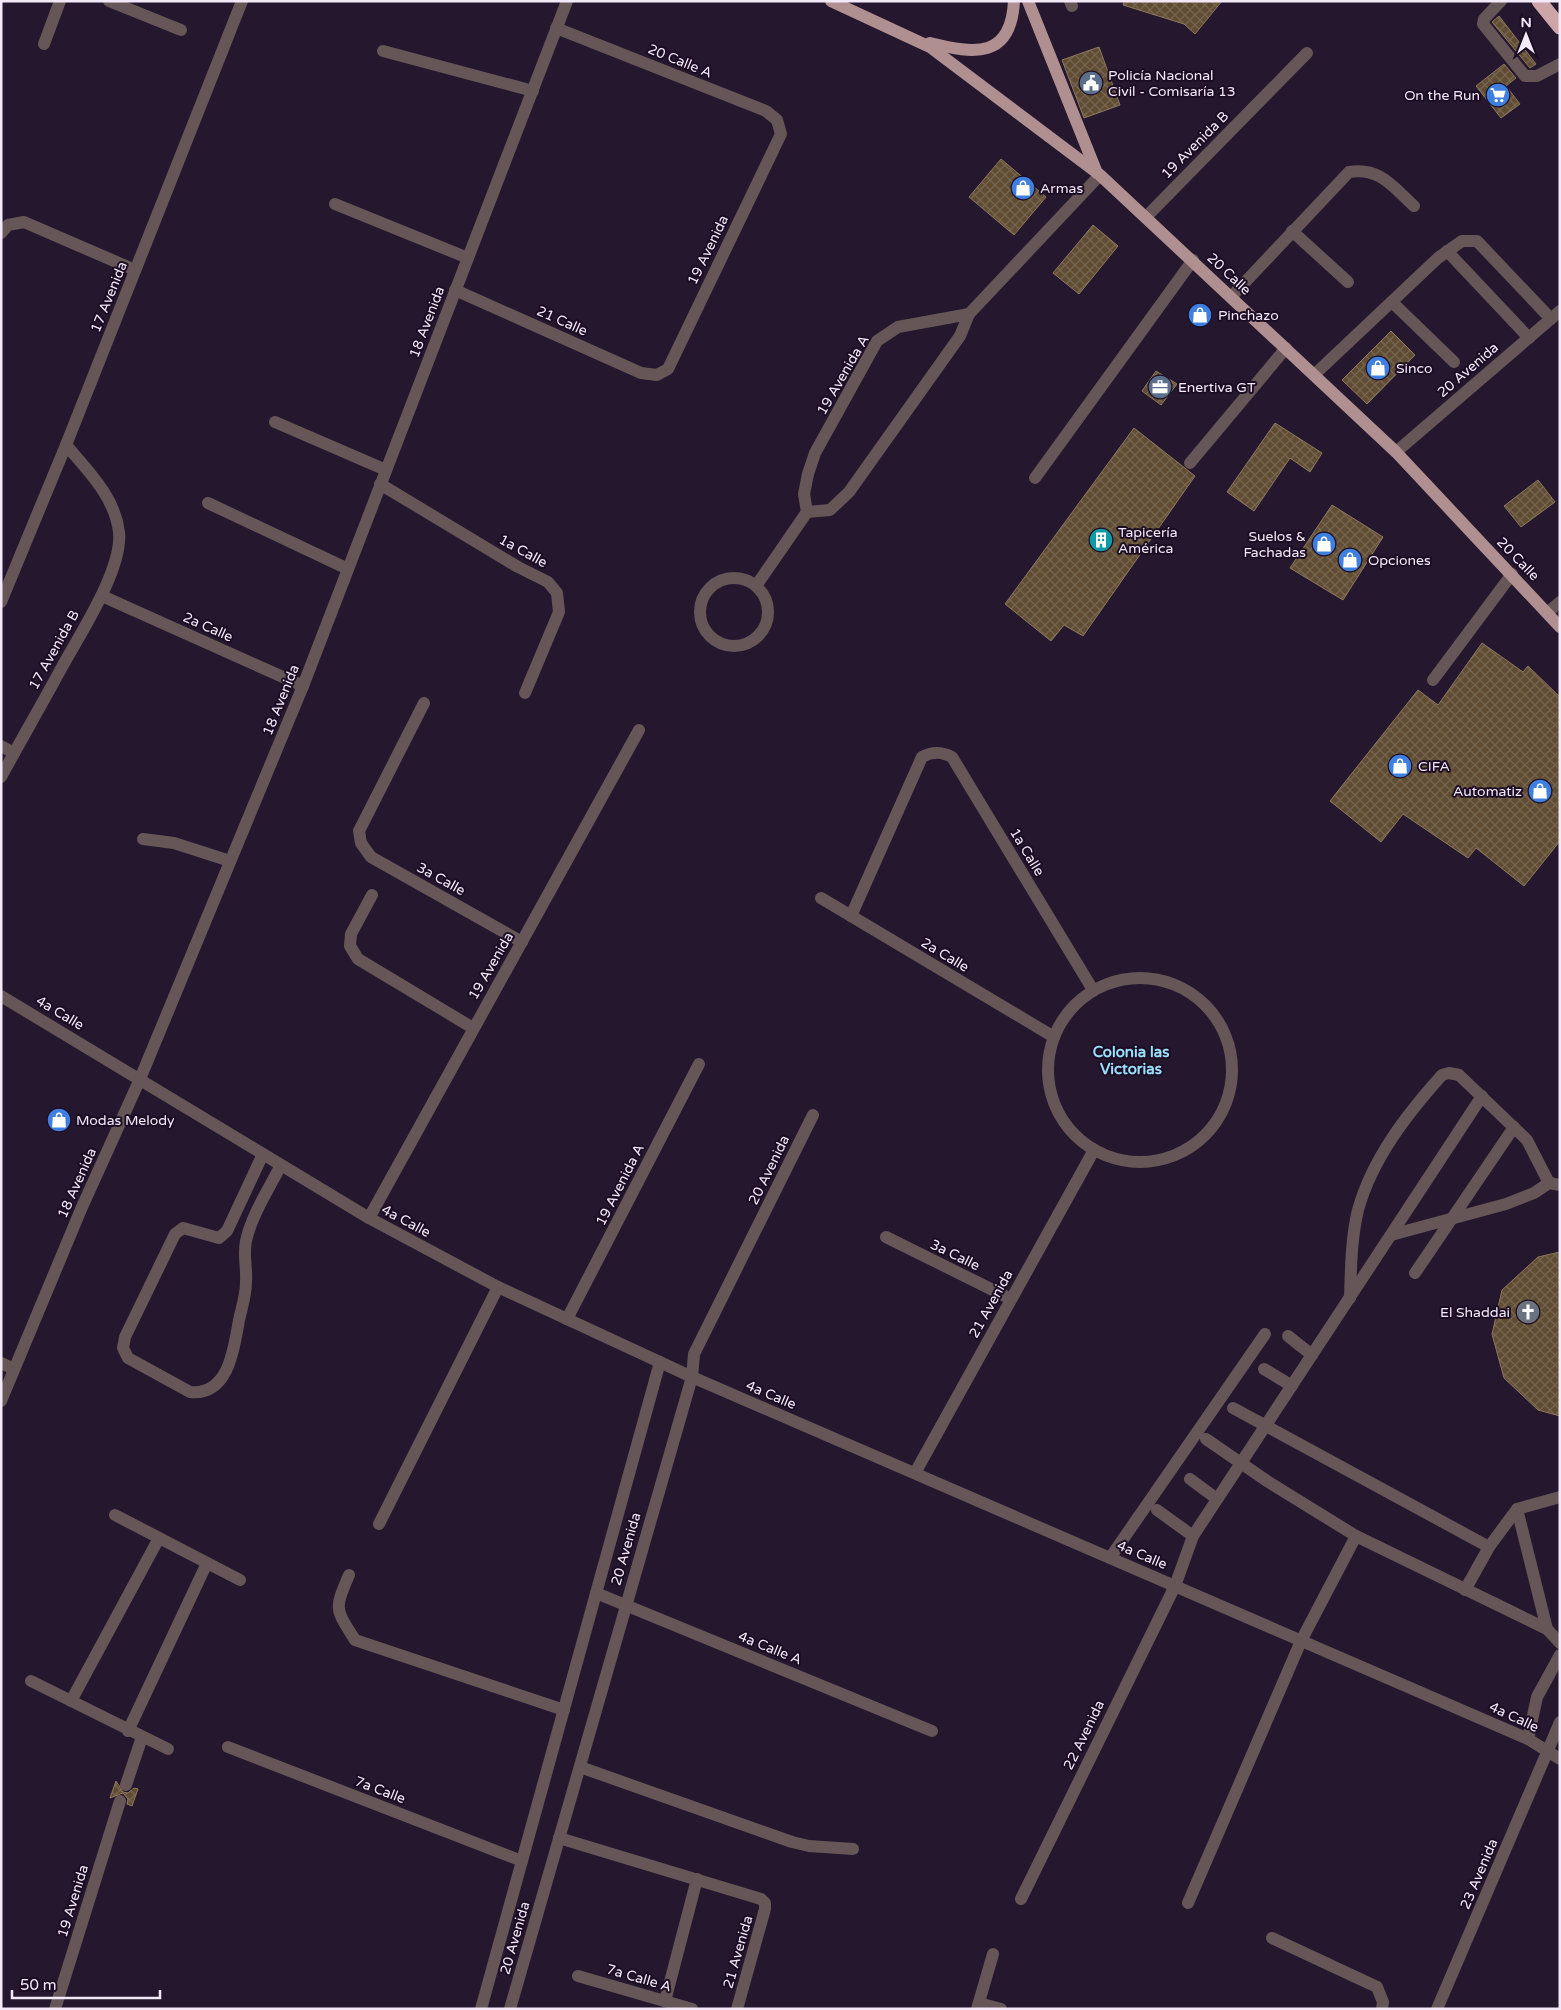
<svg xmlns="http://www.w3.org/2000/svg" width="1561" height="2010" font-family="'Varela Round',sans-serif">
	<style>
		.building { fill: url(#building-cross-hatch); stroke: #8d785c }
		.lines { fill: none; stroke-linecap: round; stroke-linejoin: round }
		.minor { stroke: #665657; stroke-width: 12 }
		.major { stroke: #b08f91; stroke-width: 12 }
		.highway { stroke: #cda5a8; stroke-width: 15 }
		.labels { text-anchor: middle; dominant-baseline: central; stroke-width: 4; stroke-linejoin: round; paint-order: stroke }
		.street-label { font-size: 14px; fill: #f3e9f9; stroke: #1c0d24 }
		.poi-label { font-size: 14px; fill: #f3e9f9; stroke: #1c0d24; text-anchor: start }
		.neighbourhood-label { font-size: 15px; font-weight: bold; fill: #9be1fd; stroke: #1c0d24 }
	</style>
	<defs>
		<pattern id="building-cross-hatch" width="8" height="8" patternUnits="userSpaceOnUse" patternTransform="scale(1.25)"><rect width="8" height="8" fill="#5f4c32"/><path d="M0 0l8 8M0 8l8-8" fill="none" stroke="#766650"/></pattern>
	</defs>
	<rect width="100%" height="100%" fill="#25172e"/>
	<g class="building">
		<path d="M1124,1H1222L1195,34L1184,24L1123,5Z"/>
		<path d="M1499,16L1536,64L1530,68L1492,22Z"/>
		<path d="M1099,47L1120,105L1084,118L1062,60Z"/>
		<path d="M1504,64L1516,78L1506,86L1520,104L1501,118L1476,86Z"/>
		<path d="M1001,159L1046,197L1014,235L969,197Z"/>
		<path d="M1093,225L1118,246L1079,294L1053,273Z"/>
		<path d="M1391,331L1415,355L1367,404L1342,380Z"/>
		<path d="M1156,371L1177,384L1161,405L1142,391Z"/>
		<path d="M1275,423L1322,453L1310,472L1290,458L1254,511L1227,492Z"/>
		<path d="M1134,428L1195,476L1083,636L1064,625L1051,641L1005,604Z"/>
		<path d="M1538,480L1555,502L1521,527L1504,506Z"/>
		<path d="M1332,505L1383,537L1343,600L1290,568Z"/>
		<path d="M1482,643L1523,672L1528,666L1560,697V841L1524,886L1476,848L1468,858L1403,814L1381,842L1330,801L1418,690L1438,705Z"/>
		<path d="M1560,1252V1416L1538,1410L1504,1378L1492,1334L1502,1290L1538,1257Z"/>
		<path d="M116,1781L123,1792L128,1793L134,1788L138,1789L132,1806L127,1804L128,1799L123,1793L110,1798Z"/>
	</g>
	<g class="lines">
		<g class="minor">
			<path d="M109,1L181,30"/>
			<path d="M1070,1L1072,6"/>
			<path d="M1501,1L1484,19L1483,24L1525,76H1537L1560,64"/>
			<path d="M44,44L60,1"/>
			<path d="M383,51L533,91"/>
			<path d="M335,204L468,258"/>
			<path d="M1147,216L1307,53"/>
			<path d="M1292,231L1348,282"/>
			<path d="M1,233L8,225L24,222L135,270"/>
			<path d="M1447,251L1529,338"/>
			<path d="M455,290L641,373L657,375L668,369L781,134L777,120L766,111L556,28"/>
			<path d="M1232,296L1349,172C1380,167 1393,187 1414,206"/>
			<path d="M1393,303L1454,362"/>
			<path d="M1314,375L1438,258L1462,241H1477L1551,319"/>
			<path d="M275,422L386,470"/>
			<path d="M1396,452L1560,311"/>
			<path d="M1190,463L1286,348"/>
			<path d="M1035,478L1193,260"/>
			<path d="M380,484L518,567L548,582L557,593L559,612L525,693"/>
			<path d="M208,503L348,569"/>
			<path d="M807,512L830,510L849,492L960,336L969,314L1100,175"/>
			<circle cx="734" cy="612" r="34"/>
			<path d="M756,586L807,512L804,494L808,474L815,453L877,341L898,327L969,314"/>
			<path d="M102,596L303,686"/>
			<path d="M1,602L66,445L242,1"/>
			<path d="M1548,612L1560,602"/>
			<path d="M1433,680L1512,574"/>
			<path d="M424,703L359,831L361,843L371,857L522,942"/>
			<path d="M1,746L14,753"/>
			<path d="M1,777C21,740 42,704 62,667C80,634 123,569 119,532C115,497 88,471 66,445"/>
			<path d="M143,839L174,843L230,861"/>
			<path d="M372,895L351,934L350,946L358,959L473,1028"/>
			<path d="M821,898L1054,1037"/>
			<path d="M851,916L922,757C933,751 942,752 952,757L1093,990"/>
			<circle cx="1140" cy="1070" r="92"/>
			<path d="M1,996L369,1218L498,1287L692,1377L1528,1739L1560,1759"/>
			<path d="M263,1154L227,1231L219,1238L183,1228L175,1234L125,1337L123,1348L128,1358L190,1392C229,1396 234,1348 239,1320C242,1307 246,1295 246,1282C247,1268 243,1255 246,1241C251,1216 270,1187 281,1165"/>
			<path d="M369,1218L639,730"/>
			<path d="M1391,1235L1506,1204L1534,1193L1549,1183L1560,1185"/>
			<path d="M886,1237L1011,1299"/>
			<path d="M1415,1273L1514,1127"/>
			<path d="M1350,1298C1351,1269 1351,1239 1358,1210C1372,1159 1407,1114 1442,1075L1449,1073L1459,1075L1527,1140L1549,1183"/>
			<path d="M567,1319L699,1064"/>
			<path d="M1288,1336L1312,1355"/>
			<path d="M1,1363L14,1369"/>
			<path d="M1264,1369L1292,1386"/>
			<path d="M1,1401L82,1207L140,1079L303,686L567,1"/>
			<path d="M1233,1408L1489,1547"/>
			<path d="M1206,1439L1267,1481L1356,1536L1547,1629L1560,1643"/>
			<path d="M915,1473L1094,1150"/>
			<path d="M1190,1479L1217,1499"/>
			<path d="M1517,1509L1547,1629"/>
			<path d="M1157,1510L1193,1536"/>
			<path d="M115,1515L240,1580"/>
			<path d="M379,1524L498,1287"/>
			<path d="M1110,1558L1265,1334"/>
			<path d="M349,1575C334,1610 335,1608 355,1640L564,1710"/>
			<path d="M1465,1590L1489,1547L1517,1509L1560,1497"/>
			<path d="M596,1593L932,1731"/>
			<path d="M31,1681L168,1749"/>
			<path d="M71,1701L159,1538"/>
			<path d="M128,1731L207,1563"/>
			<path d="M1528,1739L1537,1697L1560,1655"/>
			<path d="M228,1747L522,1861"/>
			<path d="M580,1767L792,1842L809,1846L853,1849"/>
			<path d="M126,1785L142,1737"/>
			<path d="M559,1838L761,1899L765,1903V1909L737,2009"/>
			<path d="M1021,1899L1175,1586L1193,1536L1482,1096"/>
			<path d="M1188,1903L1301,1641L1356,1536"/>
			<path d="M1272,1938L1377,1987L1383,2002L1382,2009"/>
			<path d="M578,1976L692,2009"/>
			<path d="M665,2001L697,1879"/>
			<path d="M979,2003L1001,2009"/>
			<path d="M55,2009L120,1801"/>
			<path d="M481,2009L660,1362"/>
			<path d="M510,2009L692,1377L694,1354L813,1115"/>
			<path d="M977,2009L993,1954"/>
			<path d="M1437,2009L1560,1722"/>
		</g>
		<g class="major">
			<path d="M831,1L930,47L1100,175L1396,452L1560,627"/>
			<path d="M1028,1L1097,173"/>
			<path d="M930,43C975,54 1011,59 1014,1"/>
		</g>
		<path class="highway" d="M1539,1L1560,27"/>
	</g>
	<defs>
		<g id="civic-disc" transform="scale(1.25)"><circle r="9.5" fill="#5c6f8a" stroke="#1c0d24"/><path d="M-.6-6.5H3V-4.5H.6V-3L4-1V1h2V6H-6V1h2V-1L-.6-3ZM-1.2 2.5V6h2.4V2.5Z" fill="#fff"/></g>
		<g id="supermarket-disc" transform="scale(1.25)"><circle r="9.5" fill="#3f7fe0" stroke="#1c0d24"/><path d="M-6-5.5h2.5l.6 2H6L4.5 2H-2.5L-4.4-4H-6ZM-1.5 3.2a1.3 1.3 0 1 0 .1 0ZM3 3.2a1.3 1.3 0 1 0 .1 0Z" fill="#fff"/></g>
		<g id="shop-disc" transform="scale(1.25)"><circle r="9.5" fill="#3f7fe0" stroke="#1c0d24"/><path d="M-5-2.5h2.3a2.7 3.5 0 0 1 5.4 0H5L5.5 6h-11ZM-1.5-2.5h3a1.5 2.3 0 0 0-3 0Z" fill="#fff"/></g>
		<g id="office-disc" transform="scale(1.25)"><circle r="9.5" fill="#5c6f8a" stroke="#1c0d24"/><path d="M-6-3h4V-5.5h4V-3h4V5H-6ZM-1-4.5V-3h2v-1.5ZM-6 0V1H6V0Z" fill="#fff"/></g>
		<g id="building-disc" transform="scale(1.25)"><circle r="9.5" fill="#0f9aa8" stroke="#1c0d24"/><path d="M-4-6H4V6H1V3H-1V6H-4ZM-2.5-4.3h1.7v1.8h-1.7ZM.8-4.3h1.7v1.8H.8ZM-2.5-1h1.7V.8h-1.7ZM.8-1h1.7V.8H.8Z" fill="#fff"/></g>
		<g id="church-disc" transform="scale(1.25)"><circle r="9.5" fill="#6b7280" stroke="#1c0d24"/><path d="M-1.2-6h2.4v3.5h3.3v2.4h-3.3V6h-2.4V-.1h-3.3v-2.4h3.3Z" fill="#fff"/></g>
	</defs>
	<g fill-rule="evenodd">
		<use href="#civic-disc" x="1091" y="83"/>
		<use href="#supermarket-disc" x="1498" y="95"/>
		<use href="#shop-disc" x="1023" y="188"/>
		<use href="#shop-disc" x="1200" y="315"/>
		<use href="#shop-disc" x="1378" y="368"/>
		<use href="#office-disc" x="1160" y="387"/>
		<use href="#building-disc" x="1101" y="540"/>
		<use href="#shop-disc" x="1324" y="544"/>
		<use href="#shop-disc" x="1350" y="560"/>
		<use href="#shop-disc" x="1400" y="766"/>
		<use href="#shop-disc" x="1540" y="791"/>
		<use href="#shop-disc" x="59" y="1120"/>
		<use href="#church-disc" x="1528" y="1312"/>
	</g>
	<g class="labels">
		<g class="street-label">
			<text transform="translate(680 61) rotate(22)">20 Calle A</text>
			<text transform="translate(1195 145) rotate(-45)">19 Avenida B</text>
			<text transform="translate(708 250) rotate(-64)">19 Avenida</text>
			<text transform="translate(1229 274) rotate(43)">20 Calle</text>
			<text transform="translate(109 297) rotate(-68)">17 Avenida</text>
			<text transform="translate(562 321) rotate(24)">21 Calle</text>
			<text transform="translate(427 322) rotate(-69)">18 Avenida</text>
			<text transform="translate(1468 370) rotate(-41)">20 Avenida</text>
			<text transform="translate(843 375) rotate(-60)">19 Avenida A</text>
			<text transform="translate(523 551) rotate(29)">1a Calle</text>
			<text transform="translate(1518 559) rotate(46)">20 Calle</text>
			<text transform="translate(208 627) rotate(24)">2a Calle</text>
			<text transform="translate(54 650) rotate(-61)">17 Avenida B</text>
			<text transform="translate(281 700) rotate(-68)">18 Avenida</text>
			<text transform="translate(1027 852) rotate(59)">1a Calle</text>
			<text transform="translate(441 879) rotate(29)">3a Calle</text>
			<text transform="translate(945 955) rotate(31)">2a Calle</text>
			<text transform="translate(491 966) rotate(-60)">19 Avenida</text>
			<text transform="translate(60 1013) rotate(31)">4a Calle</text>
			<text transform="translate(769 1170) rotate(-64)">20 Avenida</text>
			<text transform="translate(77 1183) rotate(-66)">18 Avenida</text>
			<text transform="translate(620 1185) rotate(-63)">19 Avenida A</text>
			<text transform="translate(406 1221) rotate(28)">4a Calle</text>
			<text transform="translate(955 1255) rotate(26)">3a Calle</text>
			<text transform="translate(991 1304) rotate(-61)">21 Avenida</text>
			<text transform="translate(771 1395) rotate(23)">4a Calle</text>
			<text transform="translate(626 1549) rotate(-74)">20 Avenida</text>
			<text transform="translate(1142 1555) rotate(23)">4a Calle</text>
			<text transform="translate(770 1648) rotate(22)">4a Calle A</text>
			<text transform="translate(1514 1717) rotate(25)">4a Calle</text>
			<text transform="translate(1084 1735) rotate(-64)">22 Avenida</text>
			<text transform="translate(380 1790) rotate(21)">7a Calle</text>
			<text transform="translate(1479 1874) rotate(-67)">23 Avenida</text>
			<text transform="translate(73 1901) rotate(-73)">19 Avenida</text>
			<text transform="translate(515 1938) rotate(-74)">20 Avenida</text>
			<text transform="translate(738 1952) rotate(-74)">21 Avenida</text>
			<text transform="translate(639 1978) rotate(16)">7a Calle A</text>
		</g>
		<g class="poi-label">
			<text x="1108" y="75">Policía Nacional<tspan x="1108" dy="16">Civil - Comisaría 13</tspan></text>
			<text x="1480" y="95" text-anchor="end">On the Run</text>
			<text x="1040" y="188">Armas</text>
			<text x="1218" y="315">Pinchazo</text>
			<text x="1396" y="368">Sinco</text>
			<text x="1178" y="387">Enertiva GT</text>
			<text x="1118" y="532">Tapicería<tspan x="1118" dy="16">América</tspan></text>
			<text x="1306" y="536" text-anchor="end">Suelos &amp;<tspan x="1306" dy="16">Fachadas</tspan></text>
			<text x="1368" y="560">Opciones</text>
			<text x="1418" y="766">CIFA</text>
			<text x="1522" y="791" text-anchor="end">Automatiz</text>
			<text x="76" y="1120">Modas Melody</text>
			<text x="1510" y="1312" text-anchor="end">El Shaddai</text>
		</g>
		<g class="neighbourhood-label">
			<text x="1131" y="1052">Colonia las<tspan x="1131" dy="17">Victorias</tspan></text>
		</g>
	</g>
	<rect width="1561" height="2010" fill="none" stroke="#f3e9f9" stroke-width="5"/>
	<g transform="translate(1526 35)" stroke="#1c0d24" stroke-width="4" paint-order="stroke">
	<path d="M0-4L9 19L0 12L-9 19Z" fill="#f3e9f9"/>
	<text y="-8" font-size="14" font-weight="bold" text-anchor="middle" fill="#f3e9f9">N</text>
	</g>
	<path d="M12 1990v8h148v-8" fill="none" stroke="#f3e9f9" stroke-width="2.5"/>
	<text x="20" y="1990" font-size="15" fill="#f3e9f9" stroke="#1c0d24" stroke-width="4" paint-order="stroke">50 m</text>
</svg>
